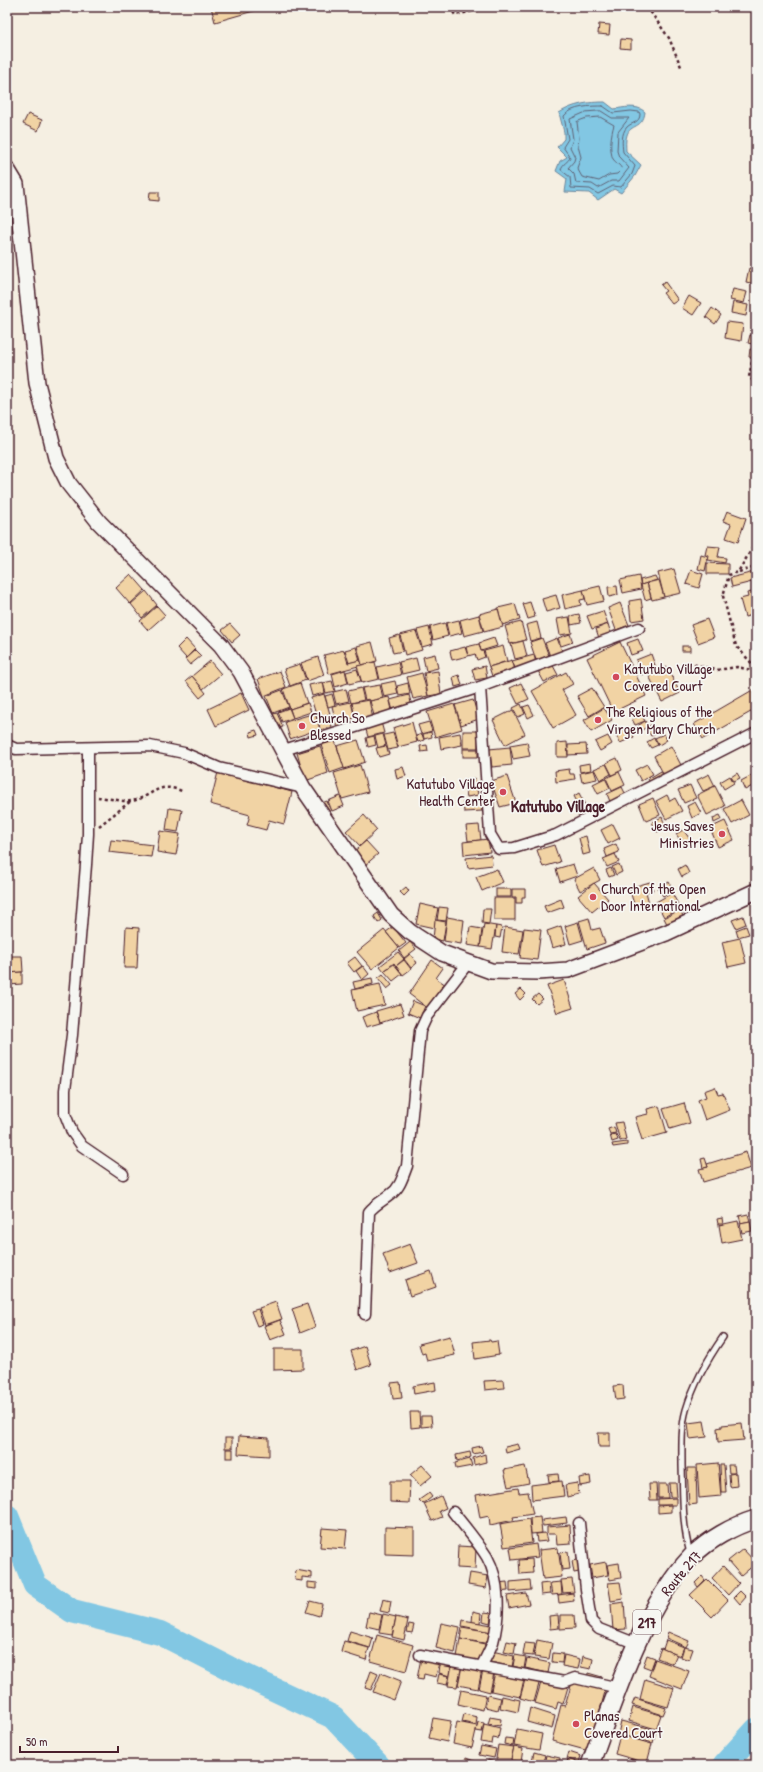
<svg xmlns="http://www.w3.org/2000/svg" width="763" height="1772" font-family="'Patrick Hand',sans-serif">
	<style>
		.water { fill: #82c7e3; stroke: #6c8499 }
		.lines { fill: none; stroke-linecap: round; stroke-linejoin: round }
		.shore { stroke: #606275; stroke-width: 1 }
		.river { stroke: #82c7e3; stroke-width: 24 }
		.building { fill: #f1d3a4; stroke: #4a1f2b }
		.lane-casing { stroke: #4a1f2b; stroke-width: 8 }
		.street-casing { stroke: #4a1f2b; stroke-width: 13 }
		.secondary-casing { stroke: #4a1f2b; stroke-width: 18 }
		.primary-casing { stroke: #4a1f2b; stroke-width: 20 }
		.path { stroke: #4a1f2b; stroke-width: 2.5; stroke-dasharray: 3 3; stroke-linecap: butt }
		.lane { stroke: #f6f6f2; stroke-width: 5 }
		.street { stroke: #f6f6f2; stroke-width: 10 }
		.secondary { stroke: #f6f6f2; stroke-width: 15 }
		.primary { stroke: #f6f6f2; stroke-width: 17 }
		.poi-dot { fill: #d1495b; stroke: #f6f6f2; stroke-width: 1.5 }
		.labels { text-anchor: middle; dominant-baseline: central; stroke-width: 3.5; stroke-linejoin: round; paint-order: stroke }
		.shield { fill: #f6f6f2; stroke: #7e6067; stroke-width: 1 }
		.shield-label { font-size: 14px; font-weight: bold; fill: #4a1f2b }
		.poi-label { font-size: 15px; fill: #4a1f2b; stroke: #f6f6f2; text-anchor: start }
		.street-label { font-size: 15px; fill: #4a1f2b; stroke: #f6f6f2 }
		.neighbourhood-label { font-size: 16px; font-weight: bold; fill: #4a1f2b; stroke: #f6f6f2 }
	</style>
	<rect width="100%" height="100%" fill="#f5efe2"/>
	<filter id="ink" filterUnits="userSpaceOnUse"><feTurbulence type="fractalNoise" baseFrequency=".025" numOctaves="2"/><feDisplacementMap in="SourceGraphic" scale="8" xChannelSelector="R" yChannelSelector="G"/><feConvolveMatrix kernelMatrix="1 2 1 2 8 2 1 2 1" color-interpolation-filters="sRGB"/></filter>
	<g filter="url(#ink)">
		<path class="water" d="M605,102L614,109C623,108 637,104 645,112C643,129 630,124 627,135C625,140 626,147 626,151L641,165L635,176L621,193L614,189L598,200L589,193L565,192L567,179L556,171L560,161L567,157L557,147L564,139V132L559,113C573,104 588,102 605,102Z"/>
		<g class="lines">
			<g class="shore">
				<path d="M603,106L613,113L631,111L639,112L640,114C640,123 632,122 627,127C621,133 622,144 623,152L635,166L632,174L621,187L613,186L598,194L590,189L571,188L570,177L561,170C562,163 569,162 570,157L563,147L568,139L564,116C572,106 591,106 603,106Z"/>
				<path d="M601,111L612,118H629L618,132L617,151L619,157L629,168L619,181H611L598,188L592,184L576,183L574,174L568,168L574,161L575,157L570,147L573,139L570,119L586,112Z"/>
				<path d="M587,118L600,117L614,125C611,134 609,150 613,159C616,163 620,165 622,169L617,174L609,175L599,181L582,177L577,168L581,157L578,146L579,138L577,122Z"/>
			</g>
			<g class="river">
				<path d="M7,1516L35,1585L72,1611L160,1633L229,1668L333,1717L378,1765"/>
				<path d="M724,1765L756,1730"/>
			</g>
		</g>
		<g class="building">
			<path d="M211,7H256L257,10L215,22Z"/>
			<path d="M599,24L610,25L609,35L598,34Z"/>
			<path d="M621,39L631,40V49L620,48Z"/>
			<path d="M28,114L42,120L38,131L23,124Z"/>
			<path d="M150,192H159V201L149,200Z"/>
			<path d="M749,268L756,269V284L746,282Z"/>
			<path d="M665,282L678,300L672,304L663,293L666,291L661,285Z"/>
			<path d="M733,289L747,292L744,303L730,300Z"/>
			<path d="M689,296L701,303L693,315L682,308Z"/>
			<path d="M733,302L748,305L746,316L731,313Z"/>
			<path d="M712,308L721,315L715,324L706,317Z"/>
			<path d="M727,322L743,324L741,341L725,338Z"/>
			<path d="M750,335L756,336V345L748,343Z"/>
			<path d="M750,349L756,350V358L749,357Z"/>
			<path d="M727,511L746,518L738,542L726,538L731,524L723,521Z"/>
			<path d="M707,546L720,547L718,557L726,558L725,563L708,560L709,556L705,555Z"/>
			<path d="M701,555L708,557L705,571L698,569Z"/>
			<path d="M707,563L728,564V574H707Z"/>
			<path d="M674,569L681,593L664,597L658,573Z"/>
			<path d="M691,570L703,574L699,588L686,584Z"/>
			<path d="M754,572L756,581L732,587L730,578Z"/>
			<path d="M131,574L145,590L130,604L116,588Z"/>
			<path d="M639,576L641,589L623,593L620,580Z"/>
			<path d="M655,576L657,580L641,585L640,580Z"/>
			<path d="M659,580L664,597L652,600L647,583Z"/>
			<path d="M647,583L651,598L645,600L641,585Z"/>
			<path d="M600,586L604,601L587,605L583,590Z"/>
			<path d="M617,586L618,595L609,597L608,587Z"/>
			<path d="M583,590L585,599L580,600L581,605L565,609L562,595Z"/>
			<path d="M146,591L157,605L142,618L131,604Z"/>
			<path d="M756,591V614L745,617L740,599L748,597L747,593Z"/>
			<path d="M556,595L560,608L546,612L542,599Z"/>
			<path d="M641,599L644,619L631,621L629,601Z"/>
			<path d="M530,602L535,617L528,619L523,604Z"/>
			<path d="M620,603L629,625L616,630L608,608Z"/>
			<path d="M515,604L520,620L502,625L498,608Z"/>
			<path d="M157,606L165,615L148,630L140,621Z"/>
			<path d="M498,609L503,627L484,632L479,614Z"/>
			<path d="M603,611L608,624L592,629L587,616Z"/>
			<path d="M579,614L581,623L571,625L570,616Z"/>
			<path d="M479,615L483,631L464,636L460,620Z"/>
			<path d="M569,617L572,633L560,635L557,619Z"/>
			<path d="M707,619L714,637L698,643L691,625Z"/>
			<path d="M459,620L462,633L449,636L446,623Z"/>
			<path d="M521,622L526,640L510,644L505,626Z"/>
			<path d="M537,622L541,638L530,641L526,625Z"/>
			<path d="M445,623L448,636L433,640L430,627Z"/>
			<path d="M230,624L240,635L232,642L222,630Z"/>
			<path d="M608,624L611,634L599,638L596,629Z"/>
			<path d="M429,627L433,644L422,647L417,630Z"/>
			<path d="M416,631L422,650L405,655L400,635Z"/>
			<path d="M570,634L573,642L561,646L558,638Z"/>
			<path d="M399,635L403,651L393,653L389,638Z"/>
			<path d="M494,638L497,646L481,651L479,643Z"/>
			<path d="M542,638L549,656L536,660L530,642Z"/>
			<path d="M557,638L562,651L550,656L545,643Z"/>
			<path d="M186,639L195,649L186,658L177,648Z"/>
			<path d="M638,639L643,651L631,655L627,643Z"/>
			<path d="M523,641L527,656L515,659L511,644Z"/>
			<path d="M372,642L377,661L362,665L357,646Z"/>
			<path d="M620,642L646,696L613,712L587,658Z"/>
			<path d="M479,644L481,651H483L485,657L477,660L475,654L468,656L466,647Z"/>
			<path d="M503,646L507,661L489,667L484,651Z"/>
			<rect x="682" y="646" width="8" height="5"/>
			<path d="M356,647L360,660L349,663L345,650Z"/>
			<path d="M465,647L468,656L452,660L450,651Z"/>
			<path d="M195,650L201,656L190,665L185,659Z"/>
			<path d="M344,650L348,663L360,660L362,665L329,674L324,655Z"/>
			<path d="M435,654L438,668L426,671L423,657Z"/>
			<path d="M651,654L656,668L641,675L636,660Z"/>
			<path d="M534,655L536,663L515,668L512,661Z"/>
			<path d="M318,657L324,675L307,681L301,663Z"/>
			<path d="M416,658L419,670L402,674L399,662Z"/>
			<path d="M512,660L516,673L493,679L489,667Z"/>
			<path d="M210,661L221,674L203,689L192,676Z"/>
			<path d="M375,662L379,679L362,683L357,666Z"/>
			<path d="M398,662L401,675L380,680L377,667Z"/>
			<path d="M551,662L558,675L544,682L537,669Z"/>
			<path d="M300,664L306,680L290,686L284,669Z"/>
			<path d="M485,666L487,678L475,680L472,669Z"/>
			<path d="M667,667L680,693L662,702L649,676Z"/>
			<path d="M357,669L361,681L349,684L346,672Z"/>
			<path d="M345,670L348,683L335,687L332,674Z"/>
			<path d="M280,671L286,687L264,696L258,679Z"/>
			<path d="M438,671L441,694L428,696L424,673Z"/>
			<path d="M566,672L573,684L562,690L576,715L553,728L532,691Z"/>
			<path d="M422,673L428,696L413,699L407,677Z"/>
			<path d="M459,675L462,685L455,687L453,677Z"/>
			<path d="M192,676L206,693L200,698L186,681Z"/>
			<path d="M332,681L335,691L326,693L323,683Z"/>
			<path d="M395,681L398,694L384,697L381,684Z"/>
			<path d="M323,682L325,693L312,696L309,685Z"/>
			<path d="M300,683L307,703L290,709L283,689Z"/>
			<path d="M408,683L410,694L399,696L397,686Z"/>
			<path d="M521,683L529,699L518,704L510,688Z"/>
			<path d="M380,685L383,698L370,701L369,699L365,700L362,688Z"/>
			<path d="M361,688L364,700L351,703L348,691Z"/>
			<path d="M592,688L604,707L589,716L577,696Z"/>
			<path d="M756,688V709L703,739L694,724Z"/>
			<path d="M346,689L349,701L336,704L333,692Z"/>
			<path d="M282,690L289,707L273,713L266,696Z"/>
			<path d="M241,693L249,710L216,726L208,709Z"/>
			<path d="M324,694L330,714L317,718L311,698Z"/>
			<path d="M332,694L335,705L328,707L325,696Z"/>
			<path d="M409,695L412,706L393,711L390,700Z"/>
			<path d="M389,697L393,714L375,719L370,701Z"/>
			<path d="M369,700L373,719L356,723L352,703Z"/>
			<path d="M473,700L479,719L461,725L455,705Z"/>
			<path d="M351,702L355,718L350,719L351,724L337,728L332,706Z"/>
			<path d="M308,703L311,712L293,718L290,709Z"/>
			<path d="M454,704L462,729L435,737L427,712Z"/>
			<path d="M521,704L525,714L518,717L513,708Z"/>
			<path d="M529,705L534,715L528,718L523,707Z"/>
			<path d="M289,708L293,718L282,722L278,712Z"/>
			<path d="M604,708L612,720L591,732L584,720Z"/>
			<path d="M513,710L525,734L505,745L493,720Z"/>
			<path d="M277,713L283,727L278,728L273,714Z"/>
			<path d="M315,713L320,729L290,739L285,722Z"/>
			<path d="M641,714L645,721L635,725L632,719Z"/>
			<path d="M330,716L332,727L320,730L318,718Z"/>
			<path d="M645,721L648,726L639,732L636,727Z"/>
			<path d="M381,722L384,733L368,737L365,726Z"/>
			<path d="M412,722L417,742L398,747L393,728Z"/>
			<path d="M429,722L432,731L421,734L418,725Z"/>
			<path d="M652,724L657,733L651,736L646,728Z"/>
			<path d="M629,727L634,737L620,743L615,733Z"/>
			<path d="M256,730L258,735L251,737L250,732Z"/>
			<rect x="463" y="731" width="15" height="17"/>
			<path d="M431,732L432,737L424,739L423,734Z"/>
			<path d="M393,733L398,748L388,750L384,735Z"/>
			<path d="M460,733L462,745L441,749L439,737Z"/>
			<path d="M383,734L386,745L378,748L375,736Z"/>
			<path d="M422,734L424,740L418,742L416,736Z"/>
			<path d="M664,734L667,740L659,745L655,738Z"/>
			<path d="M374,736L376,745L368,747L366,738Z"/>
			<path d="M608,736L612,744L600,751L595,742Z"/>
			<path d="M654,738L658,745L651,748L647,742Z"/>
			<path d="M358,740L365,762L344,769L337,746Z"/>
			<path d="M335,741L344,768L330,773L321,745Z"/>
			<path d="M527,742L530,756L513,759L510,745Z"/>
			<path d="M567,742L568,757H557V743Z"/>
			<path d="M586,744L587,754L568,755V745Z"/>
			<path d="M427,745L428,751L421,752L420,746Z"/>
			<path d="M320,746L328,773L305,781L297,753Z"/>
			<path d="M386,746L389,754L379,757L376,748Z"/>
			<path d="M671,746L681,765L664,775L654,756Z"/>
			<path d="M510,747L512,765L492,767L489,749Z"/>
			<rect x="463" y="749" width="15" height="8"/>
			<path d="M617,758L622,770L612,775L606,763Z"/>
			<path d="M590,763L591,770L580,772L579,765Z"/>
			<path d="M606,764L611,774L600,780L594,769Z"/>
			<path d="M647,764L653,774L641,781L635,770Z"/>
			<path d="M360,765L368,792L342,799L334,773Z"/>
			<path d="M403,767L406,776L397,779L395,769Z"/>
			<path d="M569,769L570,774H574L575,779L556,782L555,771Z"/>
			<path d="M594,770L597,779L582,782L580,773Z"/>
			<path d="M661,771L665,779L652,786L648,779Z"/>
			<path d="M218,772L292,792L284,824L269,820L266,830L247,825L250,815L210,804Z"/>
			<path d="M619,772L625,785L612,791L606,778Z"/>
			<path d="M737,773L740,778L734,781L731,777Z"/>
			<path d="M709,774L715,786L703,791L697,780Z"/>
			<path d="M754,774L756,784L745,790L741,781Z"/>
			<path d="M507,776L516,803L500,807L491,781Z"/>
			<path d="M730,776L734,783L724,789L720,782Z"/>
			<path d="M475,778L478,795L467,797L463,780Z"/>
			<path d="M605,778L610,788L598,794L593,784Z"/>
			<path d="M690,785L696,798L684,803L678,790Z"/>
			<path d="M715,786L725,806L707,815L697,795Z"/>
			<path d="M622,787L627,797L611,804L607,794Z"/>
			<path d="M579,793L584,803L579,806L574,796Z"/>
			<path d="M667,795L670,801L675,798L682,811L666,819L656,801Z"/>
			<path d="M340,796L344,806L332,811L328,801Z"/>
			<path d="M653,798L660,815L646,821L639,804Z"/>
			<path d="M741,800L749,815L732,824L724,809Z"/>
			<path d="M327,801L331,811L326,814L322,803Z"/>
			<path d="M482,801V811L464,812L463,802Z"/>
			<path d="M695,802L701,813L692,818L687,806Z"/>
			<path d="M584,803L587,809L578,814L575,808Z"/>
			<path d="M169,808L182,810L178,832L166,830Z"/>
			<path d="M364,815L377,830L360,846L346,831Z"/>
			<path d="M720,815L722,819L714,823L713,818Z"/>
			<path d="M662,817L666,828L657,832L652,822Z"/>
			<path d="M725,821L734,840L718,847L710,828Z"/>
			<path d="M613,824L620,838L608,844L601,830Z"/>
			<path d="M479,825L481,840L468,841L466,826Z"/>
			<path d="M683,830L690,839L683,844L676,834Z"/>
			<path d="M160,831L180,834L176,855L157,852Z"/>
			<path d="M586,836L590,853L583,855L579,838Z"/>
			<path d="M488,839L490,852L464,855L463,842Z"/>
			<path d="M111,840L153,845L151,857L109,852Z"/>
			<path d="M366,841L378,854L364,866L352,853Z"/>
			<path d="M616,844L619,852L607,857L604,849Z"/>
			<path d="M554,845L560,862L543,867L537,850Z"/>
			<path d="M615,854L619,862L607,867L603,859Z"/>
			<path d="M491,855L492,865L468,868L466,858Z"/>
			<path d="M573,864L577,876L560,882L556,869Z"/>
			<path d="M619,864L622,872L616,875L612,867Z"/>
			<path d="M685,865L689,873L682,877L678,869Z"/>
			<path d="M594,868L600,880L580,891L574,879Z"/>
			<path d="M611,868L614,875L609,877L606,870Z"/>
			<path d="M497,869L503,882L482,891L476,877Z"/>
			<path d="M650,882L653,890L646,892L649,903L635,907L629,888Z"/>
			<path d="M669,882L673,890L663,896L658,888Z"/>
			<path d="M594,883L608,899L592,912L578,896Z"/>
			<path d="M406,887L409,891L404,896L400,892Z"/>
			<rect x="496" y="889" width="15" height="8"/>
			<path d="M512,889H525V897H522V903H516V897H512Z"/>
			<path d="M672,893L680,908L664,917L656,902Z"/>
			<rect x="494" y="898" width="21" height="22"/>
			<path d="M561,899L564,907L547,913L544,906Z"/>
			<path d="M420,904L438,908L434,928L416,924Z"/>
			<path d="M439,907L448,908L446,921L437,920Z"/>
			<path d="M483,909H491L489,924L482,923Z"/>
			<path d="M680,910L683,916L667,924L664,918Z"/>
			<path d="M378,913L382,920L378,923L374,916Z"/>
			<path d="M743,916L746,924L736,928L732,920Z"/>
			<path d="M447,917L464,920L461,944L444,941Z"/>
			<path d="M589,918L592,930L600,928L605,943L587,949L579,921Z"/>
			<path d="M435,920L446,922L443,941L433,939Z"/>
			<path d="M578,922L583,940L570,944L565,926Z"/>
			<path d="M484,924L496,926L492,949L480,947Z"/>
			<path d="M496,926L502,927L500,938L495,937Z"/>
			<path d="M561,926L566,944L552,948L547,931Z"/>
			<path d="M746,926L749,934L738,937L736,930Z"/>
			<path d="M126,927L139,928L137,968H124Z"/>
			<path d="M393,927L406,943L399,948L386,932Z"/>
			<path d="M470,927L482,929L480,947L467,945Z"/>
			<path d="M505,927L523,930L519,954L502,952Z"/>
			<path d="M524,928L541,930L537,960L520,958Z"/>
			<path d="M384,930L399,948L372,969L357,952Z"/>
			<path d="M740,938L746,963L728,967L722,942Z"/>
			<path d="M410,942L416,949L404,958L399,951Z"/>
			<path d="M398,952L404,959L396,966L394,963L384,971L380,966Z"/>
			<path d="M410,954L417,963L411,968L404,959Z"/>
			<path d="M7,956H22L23,972L7,973Z"/>
			<path d="M355,957L362,966L354,972L347,963Z"/>
			<path d="M404,960L411,969L403,975L396,966Z"/>
			<path d="M432,960L443,968L436,978L446,985L429,1009L409,994Z"/>
			<path d="M394,964L402,974L393,981L384,971Z"/>
			<path d="M363,966L369,974L362,980L356,971Z"/>
			<path d="M22,972V984L8,985L7,973Z"/>
			<path d="M383,974L392,985L387,989L378,978Z"/>
			<path d="M372,978L373,984L355,989L353,982Z"/>
			<path d="M564,980L573,1008L557,1013L547,986Z"/>
			<path d="M380,984L385,1005L357,1011L352,990Z"/>
			<path d="M521,989L526,994L520,1000L515,994Z"/>
			<path d="M538,994L543,999L537,1004L532,999Z"/>
			<path d="M413,1001L425,1006L420,1018L408,1013Z"/>
			<path d="M400,1004L404,1015L380,1023L376,1011Z"/>
			<path d="M376,1012L380,1023L366,1027L362,1017Z"/>
			<path d="M715,1087L718,1094L723,1093L730,1110L705,1120L698,1100L706,1097L704,1091Z"/>
			<path d="M684,1103L690,1123L670,1129L663,1109Z"/>
			<path d="M659,1106L667,1133L642,1140L635,1117L648,1114L647,1109Z"/>
			<path d="M622,1122L626,1139L620,1141L615,1123Z"/>
			<path d="M614,1127L616,1133L610,1134L608,1129Z"/>
			<path d="M616,1134L618,1140L612,1142L610,1135Z"/>
			<path d="M627,1142V1145L613,1147L612,1144Z"/>
			<path d="M746,1152L751,1168L703,1182L699,1169L708,1167L707,1164Z"/>
			<path d="M705,1158L708,1167L703,1168L701,1159Z"/>
			<path d="M748,1214L750,1221L741,1223L739,1216Z"/>
			<path d="M722,1218L723,1224H718L717,1219Z"/>
			<path d="M738,1221L742,1239L722,1243L719,1225Z"/>
			<path d="M750,1221L752,1231L742,1233L740,1223Z"/>
			<path d="M410,1244L418,1263L390,1273L383,1254Z"/>
			<path d="M431,1271L436,1287L410,1296L405,1280Z"/>
			<path d="M276,1302L282,1319L265,1325L259,1308Z"/>
			<path d="M307,1304L315,1327L300,1333L292,1309Z"/>
			<path d="M258,1309L263,1324L257,1326L251,1311Z"/>
			<path d="M280,1320L286,1334L270,1340L264,1326Z"/>
			<path d="M450,1336L455,1355L427,1361L425,1353L422,1354L419,1344Z"/>
			<path d="M490,1340L491,1342L497,1341L499,1355L475,1359L473,1342Z"/>
			<path d="M365,1346L371,1365L357,1370L351,1351Z"/>
			<path d="M274,1349H303V1369L274,1370Z"/>
			<path d="M503,1380L504,1388L485,1390L484,1381Z"/>
			<path d="M400,1382L402,1398L393,1399L391,1383Z"/>
			<path d="M435,1382L436,1390L414,1394L413,1386Z"/>
			<path d="M623,1385L624,1399L616,1400L614,1386Z"/>
			<path d="M410,1412H419L420,1427L411,1428Z"/>
			<path d="M421,1416H431L432,1426L421,1427Z"/>
			<path d="M704,1421L707,1437L690,1439L688,1423Z"/>
			<path d="M742,1423L744,1440L718,1442L717,1428L722,1427V1425Z"/>
			<path d="M598,1433H610V1447H599Z"/>
			<path d="M239,1436L269,1438V1456L238,1454Z"/>
			<rect x="225" y="1438" width="7" height="10"/>
			<path d="M518,1444L520,1449L506,1453L505,1447Z"/>
			<path d="M481,1446L483,1452L473,1454L472,1448Z"/>
			<rect x="226" y="1449" width="7" height="9"/>
			<path d="M470,1452L471,1457L457,1461L456,1455Z"/>
			<path d="M485,1454L486,1462L474,1465L473,1458Z"/>
			<path d="M470,1459L472,1466L456,1469L455,1463Z"/>
			<path d="M718,1463L721,1496L699,1498L697,1465Z"/>
			<path d="M422,1465L432,1476L420,1486L410,1475Z"/>
			<path d="M720,1465H724L726,1492H721Z"/>
			<path d="M728,1465H734L735,1473H729Z"/>
			<path d="M525,1466L529,1483L508,1487L504,1470Z"/>
			<path d="M687,1468H696L697,1504L689,1505Z"/>
			<path d="M736,1473L737,1486L730,1487L729,1474Z"/>
			<path d="M558,1474L559,1481L549,1482L548,1475Z"/>
			<path d="M590,1476L591,1484L580,1486L579,1478Z"/>
			<path d="M390,1481H410L409,1503L390,1502Z"/>
			<path d="M562,1481L564,1496L532,1500L531,1485Z"/>
			<path d="M577,1483L579,1494L567,1497L565,1485Z"/>
			<path d="M669,1483H676L677,1497H670Z"/>
			<path d="M649,1484H656L657,1500H650Z"/>
			<path d="M658,1484H667L668,1498H658Z"/>
			<path d="M518,1488L519,1493L528,1492L533,1514L513,1517L514,1520L490,1525L489,1516L480,1518L476,1495Z"/>
			<path d="M429,1493L432,1497L423,1504L419,1500Z"/>
			<path d="M441,1496L446,1508L439,1511L442,1517L432,1521L424,1504Z"/>
			<path d="M676,1498V1505H658V1499Z"/>
			<path d="M671,1505V1512L658,1513V1506Z"/>
			<path d="M540,1517L542,1533L531,1534L530,1518Z"/>
			<path d="M566,1517L567,1523L543,1526L542,1520Z"/>
			<path d="M529,1519L532,1543L504,1547L500,1524Z"/>
			<path d="M570,1525L571,1544L557,1545L556,1534H547V1527Z"/>
			<path d="M385,1527L414,1528V1555L385,1554Z"/>
			<path d="M322,1528L347,1530L345,1549L320,1547Z"/>
			<path d="M545,1533L547,1541L537,1542L536,1534Z"/>
			<path d="M536,1544L538,1557L512,1560L510,1548Z"/>
			<path d="M458,1546L476,1547L475,1569L457,1568Z"/>
			<path d="M558,1548L562,1577L543,1579L539,1550Z"/>
			<path d="M743,1549L756,1563L741,1576L728,1561Z"/>
			<path d="M568,1552L570,1569L562,1570L560,1553Z"/>
			<path d="M532,1559L533,1573L520,1574L519,1560Z"/>
			<path d="M577,1560L579,1572L574,1573L572,1561Z"/>
			<path d="M606,1562L608,1575L592,1578L590,1565Z"/>
			<path d="M619,1563L621,1578L610,1580L607,1565Z"/>
			<path d="M723,1566L739,1583L728,1595L712,1578Z"/>
			<path d="M296,1570L312,1573V1578L302,1577V1581L295,1580Z"/>
			<path d="M470,1573L488,1576L486,1588L468,1585Z"/>
			<path d="M702,1576L705,1580L698,1587L695,1583Z"/>
			<path d="M572,1579L574,1592L563,1593L561,1580Z"/>
			<path d="M707,1579L728,1600L712,1617L690,1595Z"/>
			<path d="M530,1580L531,1590L510,1592V1582Z"/>
			<path d="M308,1582L317,1583V1589L308,1588Z"/>
			<path d="M507,1582L508,1591L498,1592L497,1583Z"/>
			<path d="M561,1582L562,1594L552,1595L550,1583Z"/>
			<path d="M620,1582L623,1599L611,1601L608,1583Z"/>
			<path d="M549,1583L550,1594L541,1595L540,1584Z"/>
			<path d="M740,1591L746,1597L740,1604L734,1597Z"/>
			<path d="M526,1593L529,1604L509,1608L507,1596Z"/>
			<path d="M573,1593L574,1601L559,1603L558,1595Z"/>
			<path d="M383,1599L391,1601L389,1613L380,1611Z"/>
			<path d="M310,1601L322,1604L319,1616L306,1612Z"/>
			<path d="M624,1602L626,1629L613,1630L611,1604Z"/>
			<path d="M473,1611L481,1613L480,1623L472,1622Z"/>
			<path d="M369,1612L382,1615L379,1629L366,1626Z"/>
			<path d="M484,1612L492,1613L490,1623L483,1621Z"/>
			<path d="M383,1614L396,1617L392,1635L379,1633Z"/>
			<path d="M558,1615L559,1628L550,1629L549,1616Z"/>
			<path d="M560,1615H574L575,1628L560,1629Z"/>
			<path d="M396,1617L408,1620L404,1640L392,1637Z"/>
			<path d="M463,1620L492,1625L491,1632L462,1626Z"/>
			<path d="M441,1623L460,1627L455,1653L436,1648Z"/>
			<path d="M409,1624L414,1625L412,1633L407,1632Z"/>
			<path d="M462,1627L492,1632L490,1644L460,1639Z"/>
			<path d="M350,1631L373,1638L370,1648L347,1641Z"/>
			<path d="M668,1632L689,1641L686,1647L666,1638Z"/>
			<path d="M377,1635L413,1645L406,1671L370,1661Z"/>
			<path d="M460,1639L485,1644L481,1662L457,1657Z"/>
			<path d="M537,1640L552,1643L549,1659L534,1657Z"/>
			<path d="M666,1640L684,1647L680,1656L663,1649Z"/>
			<path d="M344,1641L369,1648L366,1660L341,1652Z"/>
			<path d="M507,1641L516,1643L514,1654L504,1652Z"/>
			<path d="M525,1643L535,1644L533,1656L523,1655Z"/>
			<path d="M684,1647L693,1649L689,1660L681,1657Z"/>
			<path d="M661,1648L677,1655L673,1664L657,1658Z"/>
			<path d="M492,1651L514,1656L512,1667L490,1662Z"/>
			<path d="M553,1653L563,1654L562,1663L552,1662Z"/>
			<path d="M515,1655L526,1657L524,1669L513,1666Z"/>
			<path d="M564,1655L580,1659L578,1669L562,1666Z"/>
			<path d="M647,1655L655,1658L651,1669L643,1666Z"/>
			<path d="M583,1656L593,1659L591,1669L581,1667Z"/>
			<path d="M421,1658L439,1662L436,1677L424,1674L423,1680L417,1679Z"/>
			<path d="M527,1658L550,1663L548,1673L525,1668Z"/>
			<path d="M655,1659L689,1671L682,1689L649,1676Z"/>
			<path d="M440,1664L451,1666L450,1676L439,1673Z"/>
			<path d="M452,1664L462,1665L457,1687L448,1686Z"/>
			<path d="M462,1666L482,1670L478,1689L458,1685Z"/>
			<path d="M483,1670L494,1673L490,1692L479,1689Z"/>
			<path d="M371,1671L378,1674L371,1690L365,1688Z"/>
			<path d="M495,1672L524,1679L520,1697L491,1691Z"/>
			<path d="M381,1673L401,1681L394,1700L373,1692Z"/>
			<path d="M588,1673L602,1677L601,1682L587,1679Z"/>
			<path d="M439,1674L449,1676L447,1685L437,1683Z"/>
			<path d="M526,1676L540,1680L534,1702L520,1698Z"/>
			<path d="M542,1679L568,1687L563,1704L558,1702L556,1709L535,1703Z"/>
			<path d="M573,1679L606,1688L589,1751L552,1741L561,1705L565,1706Z"/>
			<path d="M645,1679L674,1688L668,1707L640,1699Z"/>
			<path d="M461,1690L486,1695L483,1710L458,1704Z"/>
			<path d="M488,1695L501,1698L498,1710L485,1707Z"/>
			<path d="M502,1696L520,1700L518,1712L500,1708Z"/>
			<path d="M635,1698L666,1708L663,1715L632,1705Z"/>
			<path d="M633,1707L661,1715L656,1729L629,1721Z"/>
			<path d="M530,1708L555,1716L552,1729L527,1722Z"/>
			<path d="M464,1714L477,1717L476,1725L462,1722Z"/>
			<path d="M490,1717L501,1719L500,1726L488,1724Z"/>
			<path d="M433,1718L451,1721L447,1742L429,1738Z"/>
			<path d="M621,1721L656,1730L653,1743L618,1734Z"/>
			<path d="M457,1722L477,1726L472,1748L453,1744Z"/>
			<path d="M478,1722L484,1723L482,1732L476,1731Z"/>
			<path d="M484,1724L500,1728L498,1739L493,1738L492,1744L481,1742Z"/>
			<path d="M517,1729L542,1734L539,1750L514,1746Z"/>
			<path d="M620,1735L652,1744L647,1763L615,1754Z"/>
			<path d="M505,1738L514,1739L513,1746L504,1744Z"/>
			<path d="M498,1745L514,1747L511,1759H496Z"/>
			<path d="M481,1746L496,1749L494,1758L479,1755Z"/>
			<path d="M514,1747L523,1749L521,1762L511,1760Z"/>
			<path d="M534,1752L545,1755L542,1765H531Z"/>
			<path d="M569,1752L581,1756L579,1762L567,1759Z"/>
			<path d="M546,1755L560,1758L559,1765H544Z"/>
			<path d="M466,1758L485,1765H464Z"/>
			<path d="M568,1759L579,1763V1765H566Z"/>
			<path d="M630,1759L638,1761L637,1765H628Z"/>
			<path d="M488,1760L499,1763V1765H487Z"/>
		</g>
		<g class="lines">
			<g class="lane-casing">
				<path id="lane" d="M690,1553C682,1525 683,1495 682,1465C682,1447 681,1428 686,1410C694,1383 707,1360 723,1337"/>
			</g>
			<g class="street-casing">
				<g id="street">
					<path d="M480,687L490,834L499,849L514,848L556,835L756,733"/>
					<path d="M7,745L16,749L150,746L184,753L219,768L303,788"/>
					<path d="M88,749V834L86,865L72,1035L65,1090V1114L72,1132L82,1146L123,1174"/>
					<path d="M284,750L480,687L639,628"/>
					<path d="M365,1314L369,1212C375,1204 383,1201 391,1194C400,1188 403,1176 407,1166L420,1031L427,1016L468,963"/>
					<path d="M453,1512C465,1527 477,1541 487,1557C500,1580 500,1616 493,1642C490,1650 485,1659 481,1667"/>
					<path d="M579,1523L586,1589L591,1621L599,1629L637,1644"/>
					<path d="M420,1655L564,1682L575,1678L619,1688"/>
				</g>
			</g>
			<g class="secondary-casing">
				<path id="secondary" d="M7,169L16,184L37,383L56,458L69,484L99,522L221,645L241,672L303,788L391,915L410,932L442,953L491,971L538,972L568,970L666,933L756,891"/>
			</g>
			<g class="primary-casing">
				<path id="primary" d="M590,1765C615,1697 641,1611 691,1557C708,1540 733,1526 756,1519"/>
			</g>
			<g class="path">
				<path d="M450,7L455,15L493,7"/>
				<path d="M647,7L669,38L682,69"/>
				<path d="M752,362L749,377L756,383"/>
				<path d="M756,542L738,572L729,575L723,596L736,646L756,668"/>
				<path d="M739,572L756,567"/>
				<path d="M688,663L717,670L737,667L756,671"/>
				<path d="M98,797C107,798 124,802 132,801C155,796 157,780 184,792"/>
				<path d="M99,826L131,801"/>
			</g>
			<use href="#lane" class="lane"/>
			<use href="#street" class="street"/>
			<use href="#secondary" class="secondary"/>
			<use href="#primary" class="primary"/>
		</g>
	</g>
	<g class="poi-dot">
		<circle cx="616" cy="677" r="4"/>
		<circle cx="598" cy="720" r="4"/>
		<circle cx="302" cy="726" r="4"/>
		<circle cx="503" cy="792" r="4"/>
		<circle cx="722" cy="834" r="4"/>
		<circle cx="593" cy="897" r="4"/>
		<circle cx="576" cy="1724" r="4"/>
	</g>
	<g class="labels">
		<rect class="shield" x="633" y="1610" width="28" height="24" rx="3"/>
		<g class="shield-label">
			<text x="647" y="1622">217</text>
		</g>
		<g class="poi-label">
			<text x="624" y="668">Katutubo Village<tspan x="624" dy="17">Covered Court</tspan></text>
			<text x="606" y="711">The Religious of the<tspan x="606" dy="17">Virgen Mary Church</tspan></text>
			<text x="310" y="717">Church So<tspan x="310" dy="17">Blessed</tspan></text>
			<text x="495" y="783" text-anchor="end">Katutubo Village<tspan x="495" dy="17">Health Center</tspan></text>
			<text x="714" y="825" text-anchor="end">Jesus Saves<tspan x="714" dy="17">Ministries</tspan></text>
			<text x="601" y="888">Church of the Open<tspan x="601" dy="17">Door International</tspan></text>
			<text x="584" y="1715">Planas<tspan x="584" dy="17">Covered Court</tspan></text>
		</g>
		<g class="street-label">
			<text transform="translate(681 1573) rotate(-50)">Route 217</text>
		</g>
		<g class="neighbourhood-label">
			<text x="558" y="806">Katutubo Village</text>
		</g>
	</g>
	<rect width="763" height="1772" fill="none" stroke="#f6f6f2" stroke-width="24"/>
	<rect x="12" y="12" width="739" height="1748" fill="none" stroke="#4a1f2b" stroke-width="1.5" filter="url(#ink)"/>
	<path d="M20 1746v6h98v-6" fill="none" stroke="#4a1f2b" stroke-width="2"/>
	<text x="26" y="1746" font-size="12" fill="#4a1f2b" stroke="#f6f6f2" stroke-width="3" paint-order="stroke">50 m</text>
</svg>
